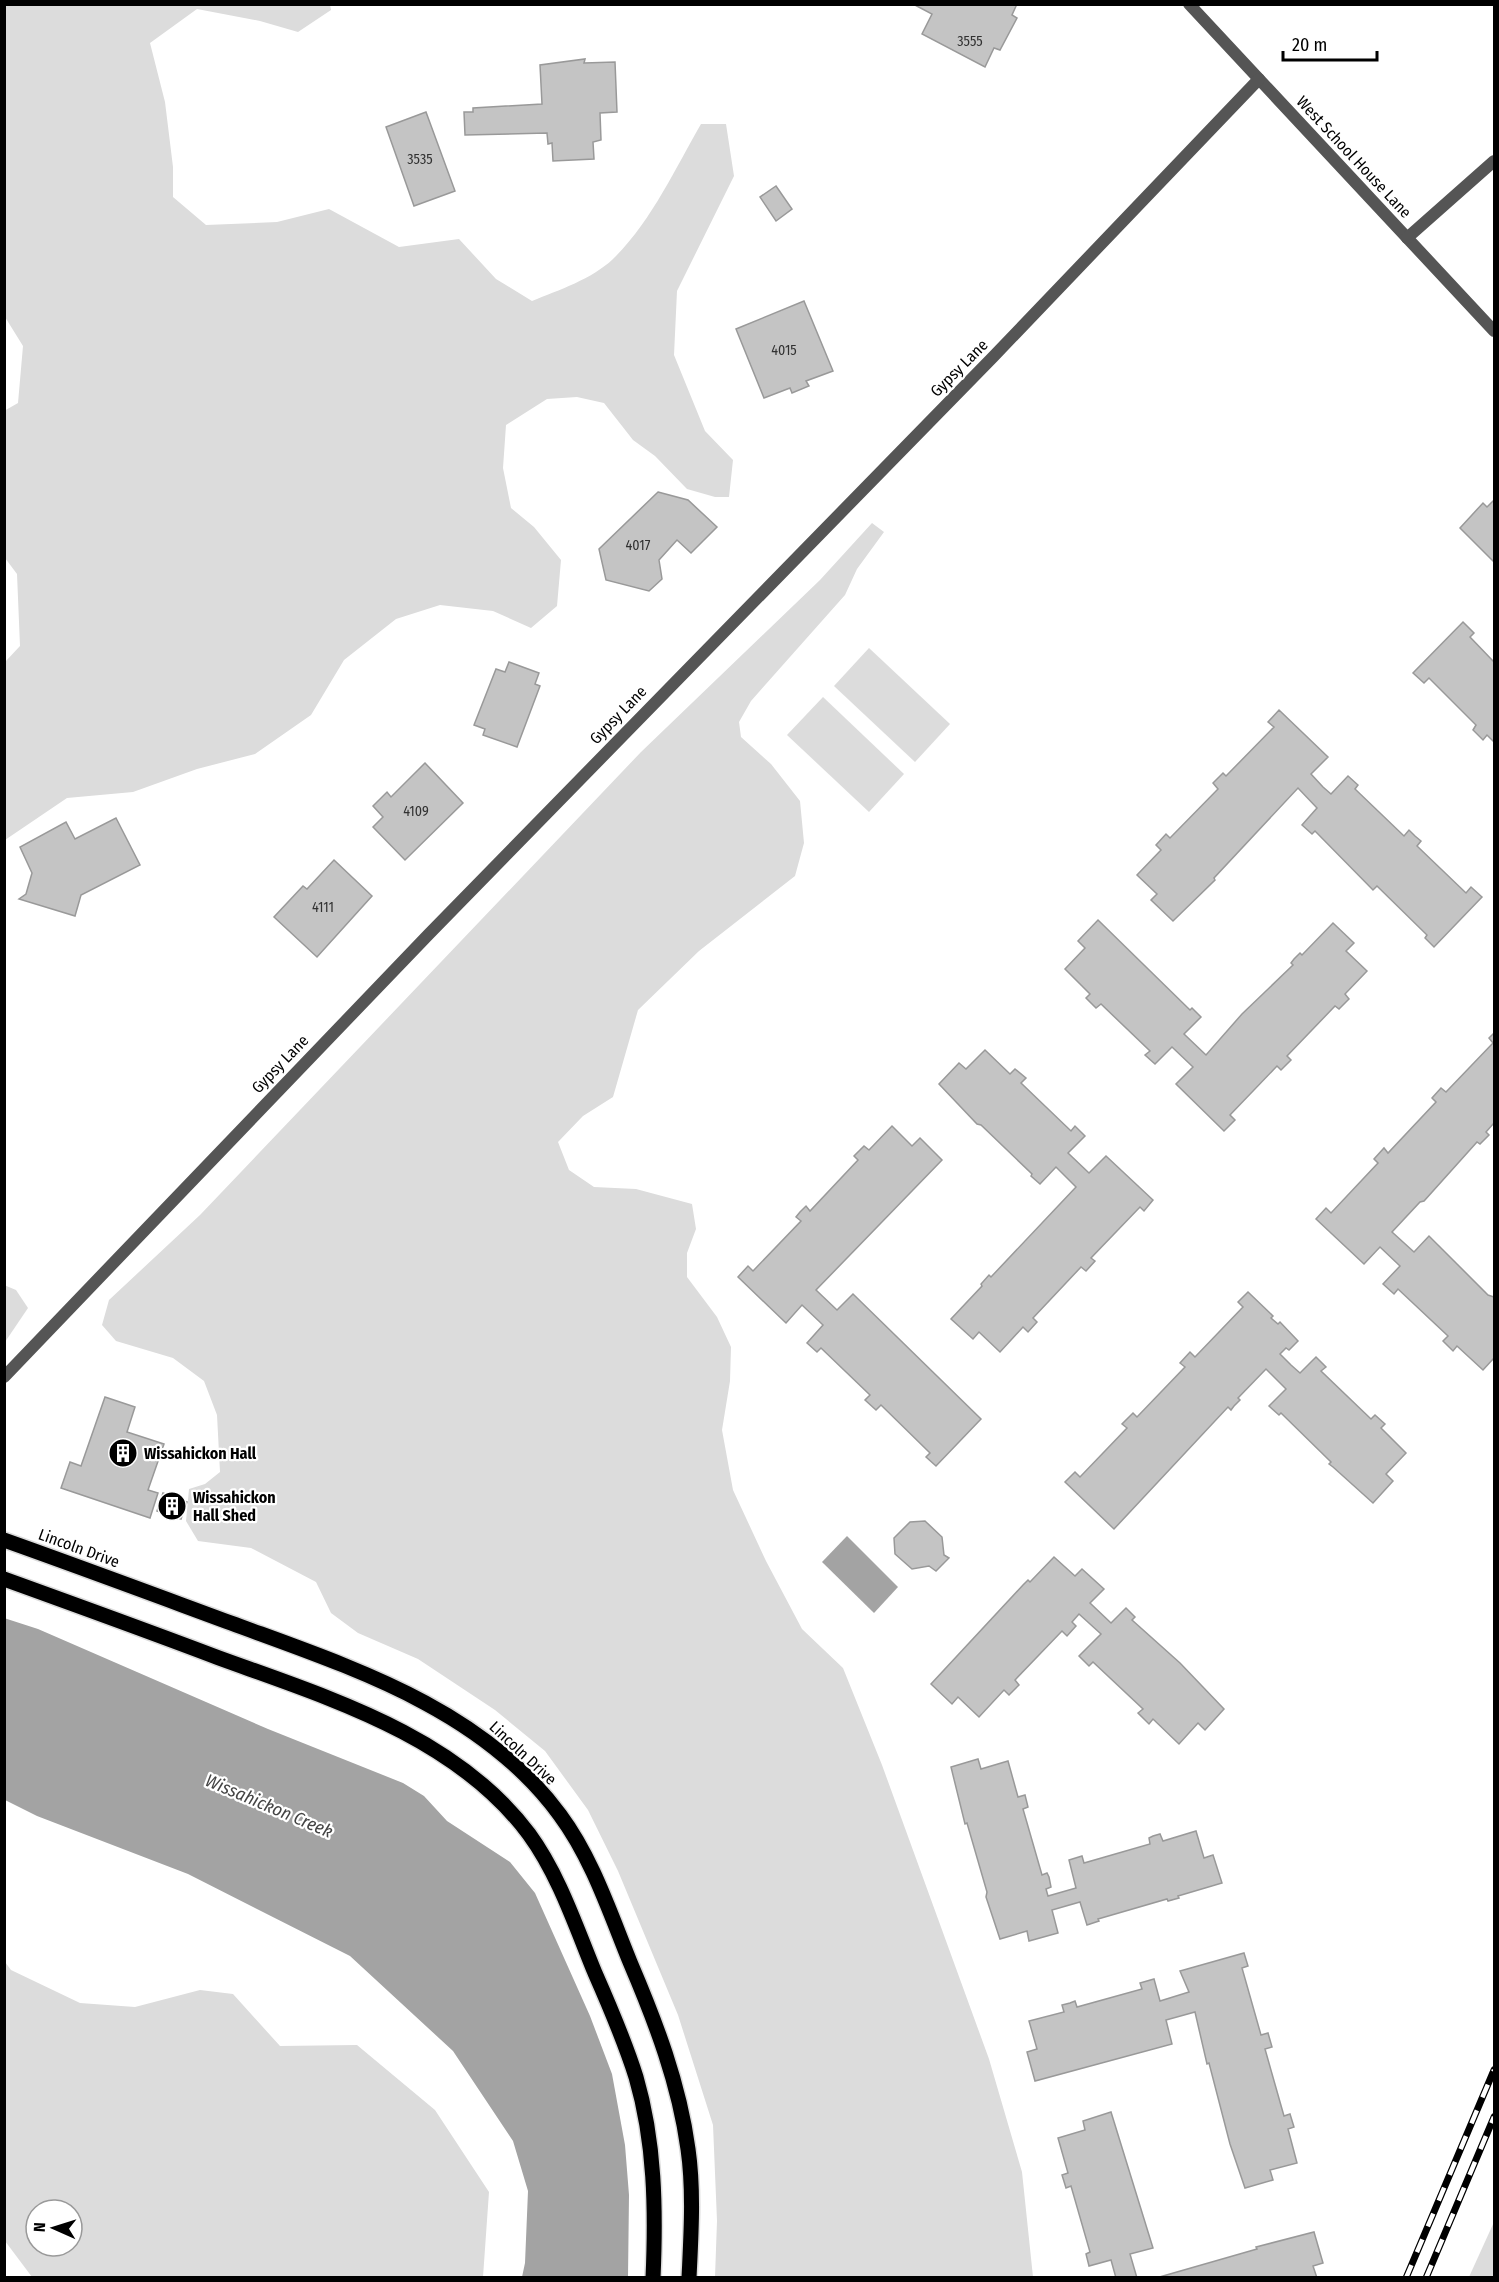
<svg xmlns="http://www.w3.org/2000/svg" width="1499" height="2282" font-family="'Fira Sans Condensed',sans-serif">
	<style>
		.green { fill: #dcdcdc; fill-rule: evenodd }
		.water { fill: #a3a3a3 }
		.building { fill: #c4c4c4; stroke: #999; stroke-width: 1.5 }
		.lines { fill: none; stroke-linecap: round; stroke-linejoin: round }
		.primary-casing { stroke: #dbdbdb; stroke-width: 18 }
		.street { stroke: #555; stroke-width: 12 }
		.primary { stroke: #000; stroke-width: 15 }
		.rail-casing { stroke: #000; stroke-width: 7 }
		.rail { stroke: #fff; stroke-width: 4.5; stroke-dasharray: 14; stroke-linecap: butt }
		.labels { text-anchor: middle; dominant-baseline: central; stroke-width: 4.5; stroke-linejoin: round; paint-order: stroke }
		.number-label { font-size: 14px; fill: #313131 }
		.street-label { font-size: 16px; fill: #000; stroke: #fff }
		.poi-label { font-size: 16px; font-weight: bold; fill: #000; stroke: #fff; text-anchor: start }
		.water-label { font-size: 18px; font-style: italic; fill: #444; stroke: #fff }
	</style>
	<rect width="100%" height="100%" fill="#fff"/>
	<g class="green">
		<path d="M5,4L330,5L331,10L298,32L260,21L197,9L150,43L165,102L173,167V197L206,225L277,222L329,209L399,247L459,239L496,279L532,301C559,290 592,279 613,259C651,222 675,169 701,124H726L734,176L677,291L674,355L705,431L733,460L729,497H715L687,489L655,456L633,440L604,403L577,397L547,399L506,425L503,468L511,508L534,527L561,560L557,606L531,628L493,611L440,605L396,619L344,660L311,715L255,754L197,769L133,792L67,798L5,840V662L20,646L17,574L5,558L4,411L18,403L23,346L5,317Z"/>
		<path d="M872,523L884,532L857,569L845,595L751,701L739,722L741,737L771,764L800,801L804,843L795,876L699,951L638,1010L613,1097L583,1116L558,1142L569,1170L594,1187L636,1189L692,1204L696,1229L687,1253V1277L717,1317L731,1347L730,1381L722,1430L733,1490L766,1561L802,1629L843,1668L882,1765L989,2059L1022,2172L1033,2277H715L717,2221L713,2125L678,2015L618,1871L588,1810L545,1751L495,1710L418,1659L358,1633L331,1613L316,1582L251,1548L198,1541L186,1521L189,1489L205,1484L220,1472L217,1415L204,1381L173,1358L116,1341L102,1325L109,1300L200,1215L641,752L820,580Z"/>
		<path d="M869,648L950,724L915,762L834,686Z"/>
		<path d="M823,697L904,774L869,812L787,735Z"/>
		<path d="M4,1285L16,1290L28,1308L5,1342Z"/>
		<path d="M5,1962L11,1970L80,2003L135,2007L200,1990L233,1994L280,2046L357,2045L435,2110L489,2192L483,2277H32L5,2241ZM36,2210H72V2246H36Z"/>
		<path d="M1494,2222V2277H1469Z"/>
	</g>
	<g class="water">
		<path d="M847,1536L898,1587L874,1613L822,1562Z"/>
		<path d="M4,1618L38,1629L268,1729L403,1783L424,1796L447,1821L510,1862L535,1893L590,2016L612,2074L625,2145L629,2195L628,2277H522L525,2263L528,2191L513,2141L453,2051L350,1956L188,1874L37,1816L5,1800Z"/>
	</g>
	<g class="building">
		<path d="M913,4H1017L1012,15L1017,18L1000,50L994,48L985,67L922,34L932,14Z"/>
		<path d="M585,59L584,63L615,62L617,112L600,113L601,140L593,142L594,159L553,161L552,143L548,144L547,133L465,135L464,112H473V108L542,104L540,65Z"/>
		<path d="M426,112L455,191L414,206L386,127Z"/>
		<path d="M776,186L792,209L776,221L760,197Z"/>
		<path d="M804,301L833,371L806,381L809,386L792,393L790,388L764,398L736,329Z"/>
		<path d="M658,492L688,500L717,527L691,553L677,540L659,560L662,579L649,591L606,580L599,549Z"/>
		<path d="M1494,500V562L1460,528L1483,503L1487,507Z"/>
		<path d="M1463,622L1474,633L1470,637L1494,662V742L1487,735L1483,740L1473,730L1476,725L1429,678L1424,683L1413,673Z"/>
		<path d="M509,662L539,673L535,684L540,686L517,747L483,735L485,729L474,725L496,669L505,672Z"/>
		<path d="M1279,710L1328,757L1311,774L1323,787L1331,794L1348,776L1358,785L1355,789L1404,836L1409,830L1415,836L1421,841L1417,846L1466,893L1471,887L1482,897L1434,947L1425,938L1427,935L1377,886L1373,890L1315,831L1312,834L1302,825L1317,808L1298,788L1214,878L1215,880L1173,921L1151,900L1157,894L1137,875L1161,850L1156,845L1166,834L1170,838L1218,789L1213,783L1223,773L1226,776L1274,727L1268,722Z"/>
		<path d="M425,763L463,803L405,860L373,827L383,817L373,806L387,792L391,797Z"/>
		<path d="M116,818L140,865L81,895L75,916L19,899L26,894L32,873L20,847L66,822L75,839Z"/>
		<path d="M334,860L372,896L317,957L274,917L303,886L307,889Z"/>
		<path d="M1098,920L1190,1010L1192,1008L1201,1017L1184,1034L1206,1055L1242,1014L1293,965L1291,963L1294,959L1300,953L1302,955L1333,923L1354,943L1346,951L1367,971L1345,994L1349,999L1339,1009L1335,1006L1287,1056L1291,1060L1281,1070L1277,1066L1230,1115L1235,1120L1224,1131L1176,1084L1193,1067L1172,1047L1155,1064L1145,1055L1150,1051L1101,1004L1096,1008L1086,998L1090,994L1065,969L1085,948L1078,941Z"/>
		<path d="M1494,1033V1123L1486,1132L1489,1135L1480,1144L1477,1142L1424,1201L1420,1202L1392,1232L1414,1252L1429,1236L1488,1295L1494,1297V1358L1483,1370L1457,1346L1453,1351L1443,1341L1448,1336L1398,1289L1394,1294L1383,1284L1400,1266L1380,1247L1364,1264L1316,1219L1326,1208L1331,1213L1378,1163L1374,1159L1384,1148L1388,1153L1436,1102L1432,1098L1441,1088L1446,1092L1493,1043L1489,1038Z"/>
		<path d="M985,1050L1010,1074L1015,1069L1026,1078L1021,1083L1071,1131L1075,1126L1085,1136L1068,1153L1089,1173L1106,1156L1153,1200L1144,1211L1140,1207L1091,1258L1095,1261L1086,1271L1081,1267L1033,1318L1037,1322L1028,1332L1023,1327L1000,1352L979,1332L973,1339L951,1319L982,1286L981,1284L989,1275L991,1277L1076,1187L1056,1167L1040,1184L1031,1176L1032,1174L981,1125L977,1124L939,1084L959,1063L966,1069Z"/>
		<path d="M892,1126L912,1146L920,1138L942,1160L816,1290L837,1310L853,1294L981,1419L936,1466L926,1457L930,1453L881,1405L876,1410L865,1400L870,1395L821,1348L817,1352L807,1343L823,1325L802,1305L786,1323L738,1277L748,1266L753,1271L801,1221L796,1217L800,1212L806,1206L810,1211L858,1160L854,1156L864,1146L869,1150Z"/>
		<path d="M1248,1292L1273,1316L1271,1318L1278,1324L1280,1322L1298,1341L1289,1350L1286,1348L1280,1354L1291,1365L1300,1373L1316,1357L1326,1367L1321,1371L1371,1419L1375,1415L1385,1424L1381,1428L1406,1453L1386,1474L1393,1481L1373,1503L1333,1467L1329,1464L1331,1462L1281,1413L1279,1415L1269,1406L1286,1389L1266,1369L1238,1398L1240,1400L1234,1406L1231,1410L1228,1407L1114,1529L1065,1482L1075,1472L1080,1477L1127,1428L1122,1424L1133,1413L1137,1417L1185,1367L1180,1363L1190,1352L1195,1357L1243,1307L1238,1302Z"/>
		<path d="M105,1397L135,1407L127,1432L164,1444L148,1490L158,1493L150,1518L61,1488L70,1462L81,1466Z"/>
		<path d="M163,1493L187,1502L181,1519L157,1511Z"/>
		<path d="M925,1521L942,1537L944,1555L949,1558L936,1571L929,1566L912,1569L895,1554L894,1538L910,1522Z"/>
		<path d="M1054,1557L1075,1576L1082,1569L1104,1589L1090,1603L1111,1623L1126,1608L1135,1617L1132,1620L1180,1663L1224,1709L1205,1730L1198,1723L1179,1744L1153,1719L1149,1724L1138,1713L1143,1709L1093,1662L1089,1666L1079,1656L1101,1634L1079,1614L1072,1622L1076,1626L1067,1636L1062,1631L1015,1680L1019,1685L1009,1695L1004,1690L979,1717L958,1697L952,1704L931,1684L1023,1585L1028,1580L1030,1582Z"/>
		<path d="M978,1759L981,1769L1008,1761L1018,1797L1025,1795L1028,1807L1023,1809L1042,1875L1047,1873L1049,1877L1051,1887L1046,1889L1048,1896L1076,1888L1069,1860L1082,1856L1084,1863L1150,1844L1149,1838L1153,1836L1160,1834L1163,1841L1196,1831L1204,1858L1213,1855L1222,1883L1178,1896L1179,1898L1168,1901L1167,1899L1098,1919L1099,1921L1087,1925L1080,1902L1052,1910L1058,1933L1029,1941L1027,1931L1000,1939L986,1897L987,1892L967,1823L965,1824L951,1767Z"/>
		<path d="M1244,1953L1248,1966L1242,1968L1261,2035L1268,2033L1272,2047L1265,2049L1284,2116L1290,2114L1294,2127L1288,2129L1297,2163L1270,2170L1273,2180L1245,2188L1230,2144L1209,2063L1207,2064L1195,2012L1166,2020L1172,2044L1035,2081L1027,2052L1037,2049L1029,2021L1064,2012L1062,2005L1070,2003L1075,2001L1077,2007L1142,1989L1140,1983L1154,1979L1160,2001L1189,1992L1180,1971Z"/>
		<path d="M1111,2112L1153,2248L1130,2254L1137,2278H1116L1111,2260L1089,2266L1086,2254L1090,2252L1071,2186L1066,2188L1062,2175L1068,2173L1058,2138L1085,2130L1083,2121Z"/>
		<path d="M1314,2232L1323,2263L1313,2266L1317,2278H1156L1257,2249L1256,2247Z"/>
	</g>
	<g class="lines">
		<g class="primary-casing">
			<g id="primary">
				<path d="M4,1540C80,1567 155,1595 231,1623C350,1667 482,1708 560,1815C592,1858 610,1913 630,1962C656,2023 679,2083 688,2149C694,2191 691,2235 689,2278"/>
				<path d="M4,1579C76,1605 148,1631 219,1658C329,1698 456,1736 529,1834C559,1875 576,1927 595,1973C610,2007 625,2042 636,2077C655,2142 656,2210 653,2278"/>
			</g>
		</g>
		<g class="street">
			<path d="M1189,4L1494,331"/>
			<path d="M1407,238L1494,161"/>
			<path d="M4,1377L428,935L993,357L1259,79"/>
		</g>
		<use href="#primary" class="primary"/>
		<g class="rail-casing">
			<g id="rail">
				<path d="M1406,2278L1494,2070"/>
				<path d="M1426,2278L1494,2117"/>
			</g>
		</g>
		<use href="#rail" class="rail"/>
	</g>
	<defs>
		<g id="building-disc" transform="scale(1.5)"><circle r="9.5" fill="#000" stroke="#fff"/><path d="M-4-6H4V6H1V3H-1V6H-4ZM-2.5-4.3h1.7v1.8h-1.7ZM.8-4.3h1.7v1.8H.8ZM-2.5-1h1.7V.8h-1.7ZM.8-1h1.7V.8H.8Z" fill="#fff"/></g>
	</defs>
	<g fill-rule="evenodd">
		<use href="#building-disc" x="123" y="1453"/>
		<use href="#building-disc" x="172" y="1506"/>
	</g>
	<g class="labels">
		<g class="number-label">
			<text x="970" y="41">3555</text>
			<text x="420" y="159">3535</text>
			<text x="784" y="350">4015</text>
			<text x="638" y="545">4017</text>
			<text x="416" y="811">4109</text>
			<text x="323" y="907">4111</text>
		</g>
		<g class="street-label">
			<text transform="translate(1354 157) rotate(47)">West School House Lane</text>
			<text transform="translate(959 368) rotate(-45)">Gypsy Lane</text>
			<text transform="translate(618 715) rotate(-46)">Gypsy Lane</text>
			<text transform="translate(280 1064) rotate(-46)">Gypsy Lane</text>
			<text transform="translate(79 1548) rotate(20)">Lincoln Drive</text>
			<text transform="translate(523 1753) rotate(43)">Lincoln Drive</text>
		</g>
		<g class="poi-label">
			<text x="144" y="1453">Wissahickon Hall</text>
			<text x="193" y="1497">Wissahickon<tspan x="193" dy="18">Hall Shed</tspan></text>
		</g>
		<g class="water-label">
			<text transform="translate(269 1806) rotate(23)">Wissahickon Creek</text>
		</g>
	</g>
	<rect width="1499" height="2282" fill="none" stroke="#000000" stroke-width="12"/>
	<g transform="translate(54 2228) rotate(273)"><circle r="28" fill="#ffffff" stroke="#999999" stroke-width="1.5"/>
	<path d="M0-4.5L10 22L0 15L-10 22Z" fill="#000000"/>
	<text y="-9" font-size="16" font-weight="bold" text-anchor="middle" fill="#000000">N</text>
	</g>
	<path d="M1283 51v9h94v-9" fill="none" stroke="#000000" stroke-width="3"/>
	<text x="1292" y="51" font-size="18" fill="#000000" stroke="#ffffff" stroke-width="4.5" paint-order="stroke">20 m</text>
</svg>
